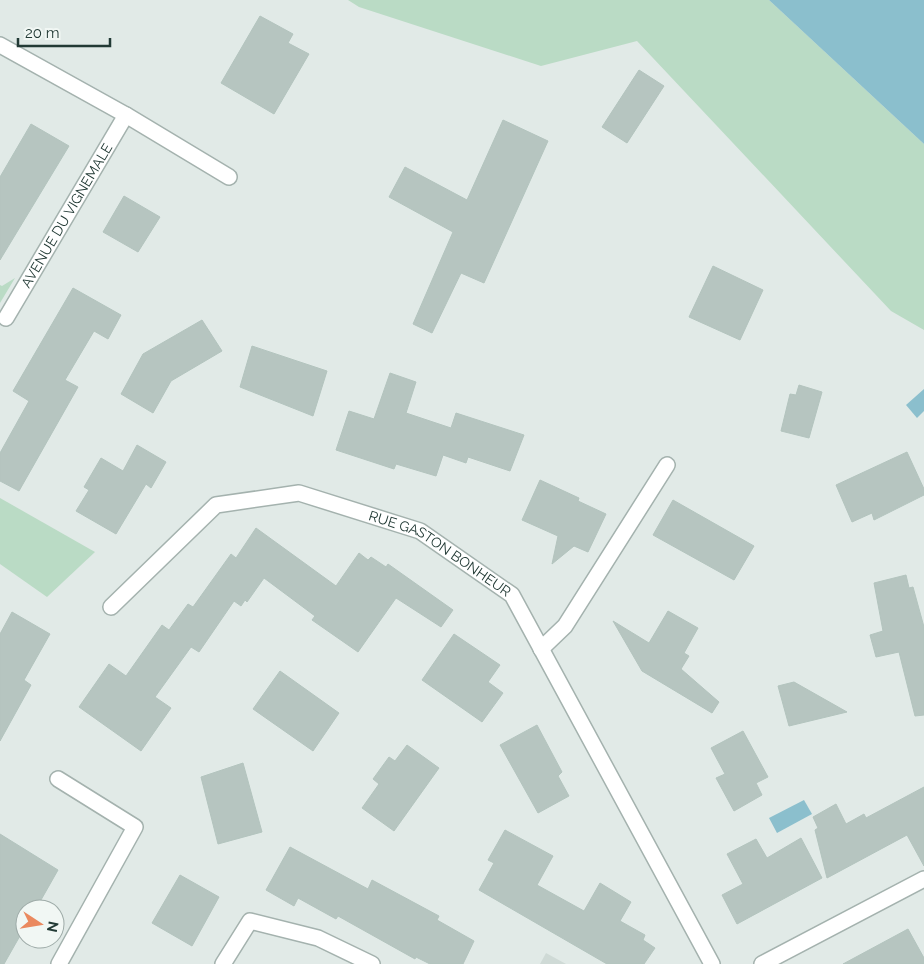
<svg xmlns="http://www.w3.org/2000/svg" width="924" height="964" font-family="Raleway,sans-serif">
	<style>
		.built { fill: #cfdad6 }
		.green { fill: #badbc5 }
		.water { fill: #8bbfcd }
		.building { fill: #b6c5c0; stroke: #b3c4be }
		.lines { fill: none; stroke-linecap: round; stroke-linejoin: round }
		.service-casing { stroke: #a4b2ae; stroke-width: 18 }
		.minor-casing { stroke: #a4b2ae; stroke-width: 18 }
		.service { stroke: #fff; stroke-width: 15 }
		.minor { stroke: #fff; stroke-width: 15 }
		.labels { text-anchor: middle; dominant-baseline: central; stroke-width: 4; stroke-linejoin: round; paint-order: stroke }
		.street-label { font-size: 14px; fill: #223a35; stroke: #f1f7f4 }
	</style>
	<rect width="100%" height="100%" fill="#e1eae7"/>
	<path class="built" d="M546,953L566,964H540Z"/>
	<g class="green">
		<path d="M348,0H769L924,144V330L891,311L637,41L541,66L359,7Z"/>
		<path d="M15,278L0,303V285L2,286Z"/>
		<path d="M0,498L95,552L47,597L0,564Z"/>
	</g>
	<g class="water">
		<path d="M769,0H924V144Z"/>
		<path d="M924,389V411L917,418L906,405Z"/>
		<path d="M804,800L812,814L777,833L769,818Z"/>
	</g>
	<g class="building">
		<path d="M260,16L293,34L288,43L309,54L274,114L221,83Z"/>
		<path d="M639,70L664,86L627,143L602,127Z"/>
		<path d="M503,120L548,141L484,283L461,273L432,333L413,324L453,232L389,197L405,167L467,200Z"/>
		<path d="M31,124L69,146L0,260V177Z"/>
		<path d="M124,196L160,217L138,252L103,232Z"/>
		<path d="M713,266L763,290L740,340L689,317Z"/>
		<path d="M73,288L121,315L108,339L94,331L65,380L78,387L19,491L0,481V453L29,401L13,391Z"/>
		<path d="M202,320L222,351L171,381L153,413L121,394L143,354Z"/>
		<path d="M252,346L327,371L313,416L240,387Z"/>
		<path d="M390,373L416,382L406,413L451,428L456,413L524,435L510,471L468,457L466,463L443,455L436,476L396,464L394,469L336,450L349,411L374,419Z"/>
		<path d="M799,385L822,392L809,438L781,431L790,394L796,395Z"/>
		<path d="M137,445L166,462L151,488L146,484L116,534L76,511L89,490L84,487L101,458L123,471Z"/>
		<path d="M907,452L924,489V495L874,520L872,513L852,522L836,485Z"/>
		<path d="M540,480L579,498L578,501L606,514L588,552L574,546L552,564L558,536L522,520Z"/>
		<path d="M673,500L754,546L734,580L653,535Z"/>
		<path d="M256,528L336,586L359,553L368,560L371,557L386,567L388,564L453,610L441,627L396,598L358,652L312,620L315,616L264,578L247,602L245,600L241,606L234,601L199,652L191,647L155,697L171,708L141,751L79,707L109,664L126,676L162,625L169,630L188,604L193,607L231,554L236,558Z"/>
		<path d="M906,575L909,588L913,587L924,627V715L915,716L899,652L876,657L870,635L883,631L874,583Z"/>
		<path d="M668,611L698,628L684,653L689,656L681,669L719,702L712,713L642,671L613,621L649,643Z"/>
		<path d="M12,612L50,634L24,680L31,685L0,741V634Z"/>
		<path d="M454,634L500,665L488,682L503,693L482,722L422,680Z"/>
		<path d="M280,671L339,713L313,751L253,709Z"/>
		<path d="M794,682L847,712L789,726L778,686Z"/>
		<path d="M537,725L562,772L558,776L569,796L538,813L500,745Z"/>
		<path d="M743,731L768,777L756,783L762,795L734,811L716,778L725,774L711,748Z"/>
		<path d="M407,745L439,768L394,831L362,808L379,784L373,779L389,757L395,761Z"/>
		<path d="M243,763L262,832L218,844L201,777Z"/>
		<path d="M924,787V866L907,835L827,878L815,830L818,828L813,817L836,804L846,824L864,814L866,818Z"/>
		<path d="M505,830L553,856L537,885L584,911L600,883L631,902L620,921L645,935L643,940L655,948L644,964H607L479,890L494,863L488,860Z"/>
		<path d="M0,834L58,870L37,907L25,909V927L4,964H0Z"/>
		<path d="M801,838L822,878L737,924L722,895L743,884L727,854L756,839L767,858Z"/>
		<path d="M290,847L368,889L372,880L439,916L437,920L474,941L463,964H430L416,957L415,959L338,916L336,919L298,898L294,906L266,890Z"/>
		<path d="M180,875L219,897L192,946L152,923Z"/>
		<path d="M908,929L924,958V964H843Z"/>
	</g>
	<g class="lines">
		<g class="service-casing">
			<path id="service" d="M223,964L250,921L318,938L372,964"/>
		</g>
		<g class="minor-casing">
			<g id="minor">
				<path d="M0,45L126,115L229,177"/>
				<path id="s1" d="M6,318L126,115"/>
				<path id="s2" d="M111,607L216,505L299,493L420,531L512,595L712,964"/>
				<path d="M541,649L565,626L667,465"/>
				<path d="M58,779L135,827L59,964"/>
				<path d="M762,964L924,879"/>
			</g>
		</g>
		<use href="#service" class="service"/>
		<use href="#minor" class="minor"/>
	</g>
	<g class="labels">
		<g class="street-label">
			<text stroke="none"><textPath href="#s1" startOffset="119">AVENUE DU VIGNEMALE</textPath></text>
			<text stroke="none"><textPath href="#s2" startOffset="385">RUE GASTON BONHEUR</textPath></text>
		</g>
	</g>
	<g transform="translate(40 924) rotate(102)"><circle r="24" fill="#f1f7f4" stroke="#9eaba8"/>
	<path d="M0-4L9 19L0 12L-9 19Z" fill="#ea895f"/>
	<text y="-8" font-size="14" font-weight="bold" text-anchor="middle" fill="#223a35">N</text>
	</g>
	<path d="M18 38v8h92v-8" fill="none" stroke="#223a35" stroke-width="2.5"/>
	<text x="25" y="38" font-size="15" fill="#223a35" stroke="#f1f7f4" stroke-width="4" paint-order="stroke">20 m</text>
</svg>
